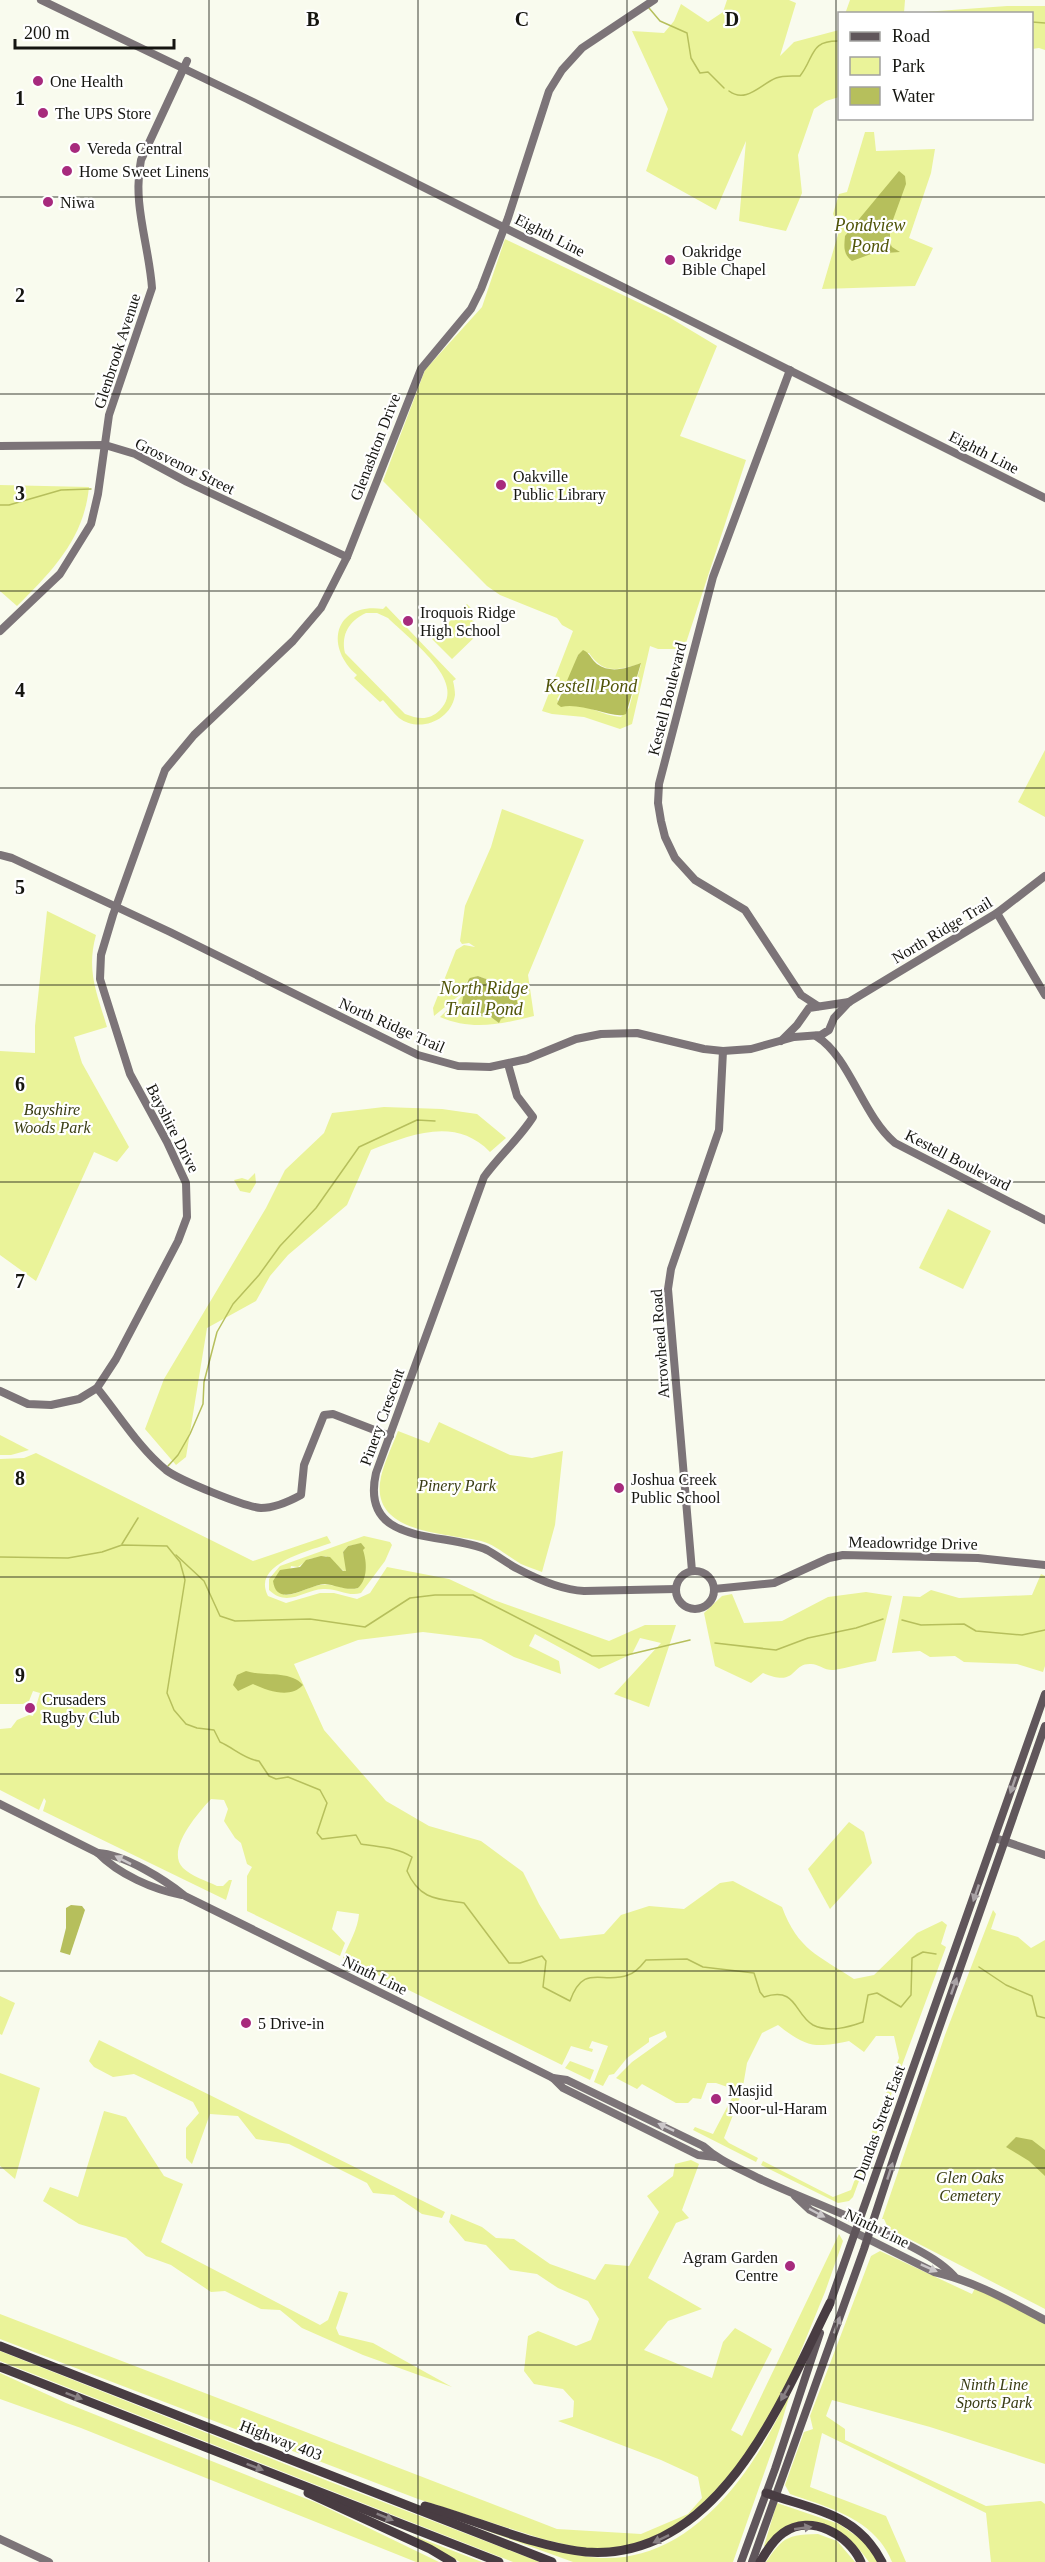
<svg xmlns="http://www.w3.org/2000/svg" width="1045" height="2562" font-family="Georgia,serif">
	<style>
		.green { fill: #eaf399; fill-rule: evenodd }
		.water { fill: #b6bf5c }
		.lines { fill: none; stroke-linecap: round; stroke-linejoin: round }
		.stream { stroke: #b6bf5c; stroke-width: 1.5 }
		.secondary { stroke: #7c7478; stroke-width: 8 }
		.primary { stroke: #60565b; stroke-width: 8 }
		.highway { stroke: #483c42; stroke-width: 9 }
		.oneway { fill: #a8a2a5 }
		.oneway2 { fill: #cbc7c9 }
		.oneway3 { fill: #888084 }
		.grid { fill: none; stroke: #151510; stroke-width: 1.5; stroke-opacity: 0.55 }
		.poi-dot { fill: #a72a7d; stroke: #fff; stroke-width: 2 }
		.labels { text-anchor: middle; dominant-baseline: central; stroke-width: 4.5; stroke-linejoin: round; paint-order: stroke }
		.poi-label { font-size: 16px; fill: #151510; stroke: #fff; text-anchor: start }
		.street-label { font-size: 16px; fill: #151510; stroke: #fff }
		.park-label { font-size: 16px; font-style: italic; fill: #3a3d14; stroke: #fff }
		.water-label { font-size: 18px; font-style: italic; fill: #515509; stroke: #fff }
		.grid-label { font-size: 20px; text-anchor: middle; font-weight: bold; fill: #151510; stroke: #fff; stroke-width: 4.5; stroke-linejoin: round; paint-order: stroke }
	</style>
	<rect width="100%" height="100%" fill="#f9fbee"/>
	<g class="green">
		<path d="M727,0H789L796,3L780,56L794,42L839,30V97L826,101L814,109L798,155L802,193L786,231L739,221L746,141L716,210L646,171L668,109L632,31L664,33L674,21L681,4L708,22L723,12Z"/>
		<path d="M850,0H905L904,13L845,14Z"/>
		<path d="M1007,6H1045V50L1039,48L1032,49V14L910,13Z"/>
		<path d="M865,132H874L876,151L935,149L931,173L909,238L933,248L915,286L822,289L842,221L837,222L833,214L839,194L847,192Z"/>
		<path d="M505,239L667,316L717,346L680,436L746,460L684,649H658L650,646L632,724L620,729L584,717L552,714L542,711L573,631L562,625L557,618L500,595L487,586L383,481L425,370L482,307ZM589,653C605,676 618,669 641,664L629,708L621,717C598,715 588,702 561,706L557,699L571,676L578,655Z"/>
		<path d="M0,485L89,487C84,539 52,571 17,606L0,591Z"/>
		<path d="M467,604L474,611L469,617L482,630L452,659L432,639Z"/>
		<path d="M386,606L456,679L453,681C454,685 455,691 455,695C451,721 419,733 399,718C393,713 388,705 383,700L380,702L354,678L357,675C323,645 336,602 383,609ZM366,613H377L388,618C408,638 469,682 440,710C429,721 418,719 405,714L345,653C341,634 349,621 366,613Z"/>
		<path d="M1045,750V817L1018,802Z"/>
		<path d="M502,809L584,840L528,975L534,1016C502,1024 472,1031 440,1017L463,995L462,993L434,1016L433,1008L456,950L464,945L475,947L469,943L462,944L460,941L465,906L491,847ZM478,976L509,989L517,1000L511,1016C502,1019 463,1019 462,1009C461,1004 466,988 467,981Z"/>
		<path d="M47,911L96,935C86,971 97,993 107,1027L74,1037L82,1063L129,1147L117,1162L94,1152L36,1281L0,1255V1051L35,1053V1026Z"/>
		<path d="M384,1107L442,1109L477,1114L506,1138L490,1152C455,1116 411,1135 371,1150L347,1205L288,1255L270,1276L256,1301L207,1328L186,1457L176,1465L145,1429L164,1379L266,1208L285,1170L324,1133L332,1113Z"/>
		<path d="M255,1173L256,1183L250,1193L240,1191L234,1180L242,1178L248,1180Z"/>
		<path d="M948,1209L991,1231L963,1289L919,1268Z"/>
		<path d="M439,1422L510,1455L532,1458L563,1451L555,1525L542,1572C535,1569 527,1567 521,1564C507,1556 496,1545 481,1541C447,1533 374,1534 380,1483C382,1466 392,1447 398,1431L429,1443Z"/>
		<path d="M0,1435L29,1450L11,1455H0Z"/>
		<path d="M36,1453L253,1561L327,1536L331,1543C309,1551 251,1564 268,1596L286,1603L320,1593H334L357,1599L370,1593L387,1567L449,1579L494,1600L609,1641L645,1625H676L649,1707L614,1694L661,1643L640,1638L632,1654L599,1669L535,1634L529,1646L559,1661L561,1674L514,1657L481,1639L423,1632L358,1640L294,1664L324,1730L386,1801L429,1826L481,1841L523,1872L539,1904L560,1939L604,1934L621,1915L649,1906L684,1909L720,1883L733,1881L782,1907C798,1950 818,1955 854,1979L874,1975L917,1933L942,1921L947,1925L941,1944L946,1947L853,2197L849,2201L838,2203L761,2165L763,2161L833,2197L851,2190L899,2058L894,2036H876L864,2052L849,2041C815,2048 807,2048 778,2025L762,2033L747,2063L742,2092L724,2138L729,2143L758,2158L756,2162L693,2130L695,2127L713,2134L736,2090L716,2083H707L701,2099L693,2098L688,2103H676L642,2084L637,2089L616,2078L632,2062L667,2037L665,2031L649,2038V2042L627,2058L614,2074L609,2075L603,2086L594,2082L608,2046L592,2041L589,2048L593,2049L592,2052L571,2046L562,2065L343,1958C349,1943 358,1929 359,1914L337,1911L332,1929L345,1943L340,1956L247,1911V1876L252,1867L247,1864L241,1843L235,1838L224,1821L228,1809L224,1800L211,1799C199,1812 165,1850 183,1868C191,1876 207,1881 217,1886H223L229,1880H232L226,1900L43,1811L46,1801L44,1798L39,1810L0,1790V1729L11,1728L17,1720L29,1715L33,1716L40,1693L33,1691L29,1701L23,1704H0V1459L24,1458Z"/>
		<path d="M364,1536L390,1542L392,1545L385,1561L361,1593C348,1597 337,1588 323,1589C303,1590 288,1608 269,1590V1579L280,1566ZM359,1544C366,1560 369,1574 358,1588C345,1591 333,1582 320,1585C307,1587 298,1595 284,1595L291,1566L298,1567L309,1559L326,1556L345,1572L347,1569L343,1552L348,1546Z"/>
		<path d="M1041,1574L1045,1576V1666L1043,1672L1017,1664L964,1662L955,1656L930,1657L920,1651L892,1653L903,1596L920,1597L931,1590L959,1598L1032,1595Z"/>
		<path d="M866,1592L892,1596L876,1661C862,1663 848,1668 834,1670C825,1671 819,1664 811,1664C790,1663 798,1688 763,1673L751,1683L715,1666L704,1613L722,1596L732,1594L744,1623L782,1621L828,1597Z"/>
		<path d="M849,1822L864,1832L872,1863L830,1909L808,1869Z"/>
		<path d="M993,1910L996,1914L991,1929L1018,1937L1031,1948L1045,1940V2309L888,2228L884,2219H882L945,2035Z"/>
		<path d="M0,1996L15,2003L2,2035L0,2034Z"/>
		<path d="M99,2040L445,2212L442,2218L422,2214L394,2195L373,2193L367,2183L289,2144L256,2139L238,2116L210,2114L192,2164L186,2158V2128L199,2113L193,2102L134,2074L113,2077L94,2067L89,2061Z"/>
		<path d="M570,2061L594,2070L590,2080L565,2068Z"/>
		<path d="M0,2073L40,2088L15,2179L0,2166Z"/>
		<path d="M104,2111L126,2117L164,2176L183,2184L161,2242L320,2325L328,2320L339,2291L348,2293L336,2328L339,2335L373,2343L452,2387L363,2355L302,2328L280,2310L261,2309L225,2291L211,2292L171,2265L146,2256L126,2238L79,2224L43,2201L50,2187L78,2197Z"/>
		<path d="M691,2160L699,2164L682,2210L689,2218L676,2223L648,2278L702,2309L668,2321L644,2350L712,2378L723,2342L735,2328L772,2349L731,2430L742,2436L839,2234L843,2241L825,2292L780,2402L765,2429L706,2507L639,2547L586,2549L546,2540L418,2499L0,2339V2314L557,2529L641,2534L688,2514L702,2498L698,2477L661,2460L558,2421L573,2417L574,2401L563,2389L534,2384L524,2371L528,2336L538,2331L576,2346L591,2340L599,2319L588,2301L558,2288L537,2274L510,2270L486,2245L465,2241L449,2222L451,2214L482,2227L496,2238L514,2239L550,2264L595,2280L605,2264L629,2266L659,2212L647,2196L673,2176L675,2164Z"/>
		<path d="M880,2251L972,2294L975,2288L1045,2323V2464L930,2427L832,2400L826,2416L845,2429V2440L986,2506L1041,2501L1045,2504V2562H991L986,2513L822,2433L810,2487L886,2516L906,2562H892C875,2519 830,2508 790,2494L785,2485L804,2432L813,2429L810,2416L871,2256Z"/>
		<path d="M0,2351L328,2481L540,2562H513L0,2361Z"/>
		<path d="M0,2373L66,2403L317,2503L439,2562H416L81,2428L0,2399Z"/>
		<path d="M792,2387L780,2428L733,2562H573L482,2529C521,2540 560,2555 601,2558C696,2562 760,2463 792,2387Z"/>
		<path d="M777,2503L839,2524L865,2542L878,2562H869C843,2525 798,2500 766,2546H764Z"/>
		<path d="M818,2534L837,2541L855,2562H766C783,2537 787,2535 818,2534Z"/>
		<path d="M412,2535L482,2562H460Z"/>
	</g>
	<g class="water">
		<path d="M899,171L905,176L906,184L890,228V243L892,247L900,252L871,254L852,261C843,254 844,247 845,236Z"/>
		<path d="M583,650C590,653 591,659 597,664C611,674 627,668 641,663L626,714C615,720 583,702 561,707L557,704L578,655Z"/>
		<path d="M478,976C495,983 521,988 518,1012L501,1019L499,1023L491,1017L465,1015L461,1010C462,1002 465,983 470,978Z"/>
		<path d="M361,1543L365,1548L363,1550C367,1562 368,1579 358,1588C346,1591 336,1585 325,1584C309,1584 277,1610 273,1581L280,1570L300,1567L306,1560L321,1556L330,1557L343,1571H346L343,1552L348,1546Z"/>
		<path d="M246,1671C264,1677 290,1670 303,1685C290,1699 269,1691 253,1684L238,1691L233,1685L237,1675Z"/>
		<path d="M71,1905L82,1906L85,1910L70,1955L60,1952L66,1928V1908Z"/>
		<path d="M1016,2137L1032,2140L1045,2150V2176L1029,2161L1006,2147Z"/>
	</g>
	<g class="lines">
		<g class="stream">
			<path d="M649,8L660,21L687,33L691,58L700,73L708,72L724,88"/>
			<path d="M1032,22L1045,23"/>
			<path d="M729,91C746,104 761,84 776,78C783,75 793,76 800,76C815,57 809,40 840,41"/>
			<path d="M0,505H9L61,490L91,489"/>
			<path d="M168,1466L178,1455L190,1434L203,1404L204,1382L217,1332L233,1304L259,1275L280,1246L316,1208L359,1147L417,1120L435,1121"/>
			<path d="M122,1544L138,1518"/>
			<path d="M176,1555L204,1581L220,1616L235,1621L310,1619L365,1627L410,1598L435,1595H473L592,1656L627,1655L690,1640"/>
			<path d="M0,1557L68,1558L102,1552L122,1545L167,1546L180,1562L185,1580L167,1693L174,1710L186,1724L197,1728L214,1730L220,1742C234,1748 244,1759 259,1761L269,1776L276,1779L288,1777L320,1790L327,1803L317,1833L322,1839L356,1835L361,1844C378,1847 397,1847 412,1857L407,1871C419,1899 436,1899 464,1903L509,1963H520L542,1956L546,1961L543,1987L570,2001C584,1962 602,1985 628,1975C636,1973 642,1965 646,1960L687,1959L703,1967L754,1973L760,1992L764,1997C797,1986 794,2014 813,2025C829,2033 849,2027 863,2022L868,1995L877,1993L901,2007L911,1995L912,1958L923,1952L936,1954"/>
			<path d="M902,1620L921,1625L964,1624L976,1631L1022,1635L1045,1630"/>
			<path d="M715,1643L776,1650L808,1638L856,1628L883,1619"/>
			<path d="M979,1967L1006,1985L1032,1996L1037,2016L1045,2018"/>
		</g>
		<g class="secondary">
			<path d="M41,0L247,99L1045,498"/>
			<path d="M790,370L713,577L659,784L658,803L661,821L665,837L675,858L695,880L745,910L801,995L818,1006"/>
			<path d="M0,446L105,445L135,454L187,482L347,557"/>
			<path d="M0,631L60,574L91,524L98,494L109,415L152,288C149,245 132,203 141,160L187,61"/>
			<path d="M0,855L12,858L170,932L418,1055L458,1066L490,1067L527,1059L576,1039L601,1034L637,1033L704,1049L723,1051L751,1049L794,1037L821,1035L829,1030L834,1018L849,1002L997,913L1045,876"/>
			<path d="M997,913L1045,995"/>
			<path d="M816,1036C850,1057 862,1115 895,1143L1045,1220"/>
			<path d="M781,1041L797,1025L809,1008L849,1002"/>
			<path d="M508,1064L517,1096L533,1117C519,1139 499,1156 484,1177L376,1473C359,1548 446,1531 487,1550C498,1556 508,1564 518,1569C537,1579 563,1590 584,1591L676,1589"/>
			<path d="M97,1388C119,1415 139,1448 166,1470C179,1480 245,1507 261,1508C273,1508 290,1501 301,1495L304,1465L324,1415L333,1414L390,1436"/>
			<path d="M0,1391L28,1404L51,1405L79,1399L97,1388L116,1359L178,1241L187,1217L186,1183L167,1142L130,1074L100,979L101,955L113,915L165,770L194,735L293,641L321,608L347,557L421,369L471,309L481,289L508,218L549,91L562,70L582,48L654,0"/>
			<path d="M692,1571L668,1289L671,1269L719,1130L723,1051"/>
			<circle cx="695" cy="1590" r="19"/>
			<path d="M714,1589L774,1583L829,1558L843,1555L978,1558L1045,1565"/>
			<path d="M0,1804L98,1853C118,1874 154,1890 182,1895"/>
			<path d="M995,1838L1045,1855"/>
			<path d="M98,1853C124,1854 165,1880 185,1896L521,2062L553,2078L563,2088L698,2155L715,2157"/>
			<path d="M553,2078L567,2080L703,2146C719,2161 739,2168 758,2178C806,2200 854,2217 901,2241C921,2252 939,2260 954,2276"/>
			<path d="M795,2196L810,2210L934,2272C974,2281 1009,2301 1045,2320"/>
			<path d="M0,2539L49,2562"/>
		</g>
		<g class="primary">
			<path d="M828,2309L1045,1694"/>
			<path d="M741,2562L775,2469L820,2333"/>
			<path d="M752,2562L864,2249L895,2154L1045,1726"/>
		</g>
		<g class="highway">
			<path d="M0,2346L552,2562"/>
			<path d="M0,2367L499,2562"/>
			<path d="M308,2493L430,2549L452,2562"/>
			<path d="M766,2493C813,2510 857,2513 882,2562"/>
			<path d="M425,2506C476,2520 535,2547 586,2552C719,2562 782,2400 830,2303"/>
			<path d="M760,2562C766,2552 773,2540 783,2533C811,2513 849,2535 861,2562"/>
		</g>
	</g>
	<defs><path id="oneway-solid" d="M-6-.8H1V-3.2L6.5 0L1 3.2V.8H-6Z" transform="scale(1.5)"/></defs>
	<g class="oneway">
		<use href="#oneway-solid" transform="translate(1013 1785) rotate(109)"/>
		<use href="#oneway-solid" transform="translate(976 1893) rotate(109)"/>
		<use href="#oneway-solid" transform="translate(954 1986) rotate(-71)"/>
		<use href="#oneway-solid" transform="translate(890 2171) rotate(-72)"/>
		<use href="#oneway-solid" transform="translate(837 2325) rotate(-70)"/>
	</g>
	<g class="oneway2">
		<use href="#oneway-solid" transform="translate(123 1860) rotate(-153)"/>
		<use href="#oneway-solid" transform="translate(666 2127) rotate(-155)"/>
		<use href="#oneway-solid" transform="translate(817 2213) rotate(28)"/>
		<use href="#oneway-solid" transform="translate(929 2268) rotate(24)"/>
	</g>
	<g class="oneway3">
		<use href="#oneway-solid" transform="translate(785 2393) rotate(119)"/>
		<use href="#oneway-solid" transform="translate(74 2396) rotate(21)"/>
		<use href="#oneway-solid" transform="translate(255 2467) rotate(21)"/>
		<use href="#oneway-solid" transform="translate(385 2517) rotate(22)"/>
		<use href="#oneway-solid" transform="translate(803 2528) rotate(-8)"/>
		<use href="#oneway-solid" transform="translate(661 2539) rotate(154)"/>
	</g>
	<path class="grid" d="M209,0V2562M418,0V2562M627,0V2562M836,0V2562M0,197H1045M0,394H1045M0,591H1045M0,788H1045M0,985H1045M0,1182H1045M0,1380H1045M0,1577H1045M0,1774H1045M0,1971H1045M0,2168H1045M0,2365H1045"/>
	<g class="poi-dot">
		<circle cx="38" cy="81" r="6"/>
		<circle cx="43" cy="113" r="6"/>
		<circle cx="75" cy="148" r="6"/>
		<circle cx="67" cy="171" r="6"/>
		<circle cx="48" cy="202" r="6"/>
		<circle cx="670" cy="260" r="6"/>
		<circle cx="501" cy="485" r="6"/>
		<circle cx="408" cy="621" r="6"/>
		<circle cx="619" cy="1488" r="6"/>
		<circle cx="30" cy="1708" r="6"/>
		<circle cx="246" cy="2023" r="6"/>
		<circle cx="716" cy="2099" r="6"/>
		<circle cx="790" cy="2266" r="6"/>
	</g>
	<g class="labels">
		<g class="poi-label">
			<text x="50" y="81">One Health</text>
			<text x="55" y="113">The UPS Store</text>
			<text x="87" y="148">Vereda Central</text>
			<text x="79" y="171">Home Sweet Linens</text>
			<text x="60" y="202">Niwa</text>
			<text x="682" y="251">Oakridge<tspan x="682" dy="18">Bible Chapel</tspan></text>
			<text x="513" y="476">Oakville<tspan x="513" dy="18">Public Library</tspan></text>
			<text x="420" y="612">Iroquois Ridge<tspan x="420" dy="18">High School</tspan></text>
			<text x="631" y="1479">Joshua Creek<tspan x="631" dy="18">Public School</tspan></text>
			<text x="42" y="1699">Crusaders<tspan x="42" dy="18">Rugby Club</tspan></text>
			<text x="258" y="2023">5 Drive-in</text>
			<text x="728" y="2090">Masjid<tspan x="728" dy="18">Noor-ul-Haram</tspan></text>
			<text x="778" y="2257" text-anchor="end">Agram Garden<tspan x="778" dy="18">Centre</tspan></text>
		</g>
		<g class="street-label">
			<text transform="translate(550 235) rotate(27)">Eighth Line</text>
			<text transform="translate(117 351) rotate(-72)">Glenbrook Avenue</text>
			<text transform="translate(375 447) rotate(-69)">Glenashton Drive</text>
			<text transform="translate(984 452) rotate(27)">Eighth Line</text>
			<text transform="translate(185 466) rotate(26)">Grosvenor Street</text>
			<text transform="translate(667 699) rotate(-76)">Kestell Boulevard</text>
			<text transform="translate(942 930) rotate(-31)">North Ridge Trail</text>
			<text transform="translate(392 1025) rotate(24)">North Ridge Trail</text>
			<text transform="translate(173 1128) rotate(63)">Bayshire Drive</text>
			<text transform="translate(958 1160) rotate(27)">Kestell Boulevard</text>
			<text transform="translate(660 1344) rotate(-94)">Arrowhead Road</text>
			<text transform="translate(382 1417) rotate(-70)">Pinery Crescent</text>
			<text transform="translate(913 1543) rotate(1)">Meadowridge Drive</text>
			<text transform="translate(375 1975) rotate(26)">Ninth Line</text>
			<text transform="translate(879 2123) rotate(-70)">Dundas Street East</text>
			<text transform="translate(877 2228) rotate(26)">Ninth Line</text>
			<text transform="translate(281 2440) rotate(21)">Highway 403</text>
		</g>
		<g class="park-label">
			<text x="52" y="1109">Bayshire<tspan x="52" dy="18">Woods Park</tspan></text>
			<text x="457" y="1485">Pinery Park</text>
			<text x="970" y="2177">Glen Oaks<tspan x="970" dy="18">Cemetery</tspan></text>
			<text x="994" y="2384">Ninth Line<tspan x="994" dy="18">Sports Park</tspan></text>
		</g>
		<g class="water-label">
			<text x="870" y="225">Pondview<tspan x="870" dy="21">Pond</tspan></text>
			<text x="591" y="686">Kestell Pond</text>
			<text x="484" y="988">North Ridge<tspan x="484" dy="21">Trail Pond</tspan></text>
		</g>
	</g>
	<g class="grid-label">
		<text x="313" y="26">B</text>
		<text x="522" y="26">C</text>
		<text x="732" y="26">D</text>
		<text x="20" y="105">1</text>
		<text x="20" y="302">2</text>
		<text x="20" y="500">3</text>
		<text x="20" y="697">4</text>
		<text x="20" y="894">5</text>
		<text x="20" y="1091">6</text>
		<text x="20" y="1288">7</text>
		<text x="20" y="1485">8</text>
		<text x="20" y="1682">9</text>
	</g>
	<rect x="838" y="12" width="195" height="108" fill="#ffffff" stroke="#a1a19f" stroke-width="1.5"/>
	<rect x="850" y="32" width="30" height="9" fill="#60565b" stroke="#a1a19f" stroke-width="1.5"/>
	<text x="892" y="42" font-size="18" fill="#151510">Road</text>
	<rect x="850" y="57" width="30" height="18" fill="#eaf399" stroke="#a1a19f" stroke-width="1.5"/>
	<text x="892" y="72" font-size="18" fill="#151510">Park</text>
	<rect x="850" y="87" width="30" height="18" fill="#b6bf5c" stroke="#a1a19f" stroke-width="1.5"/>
	<text x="892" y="102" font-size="18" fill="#151510">Water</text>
	<path d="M15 39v9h159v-9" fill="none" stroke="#151510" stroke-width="3"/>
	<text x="24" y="39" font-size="18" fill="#151510" stroke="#ffffff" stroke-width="4.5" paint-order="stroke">200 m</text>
</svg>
